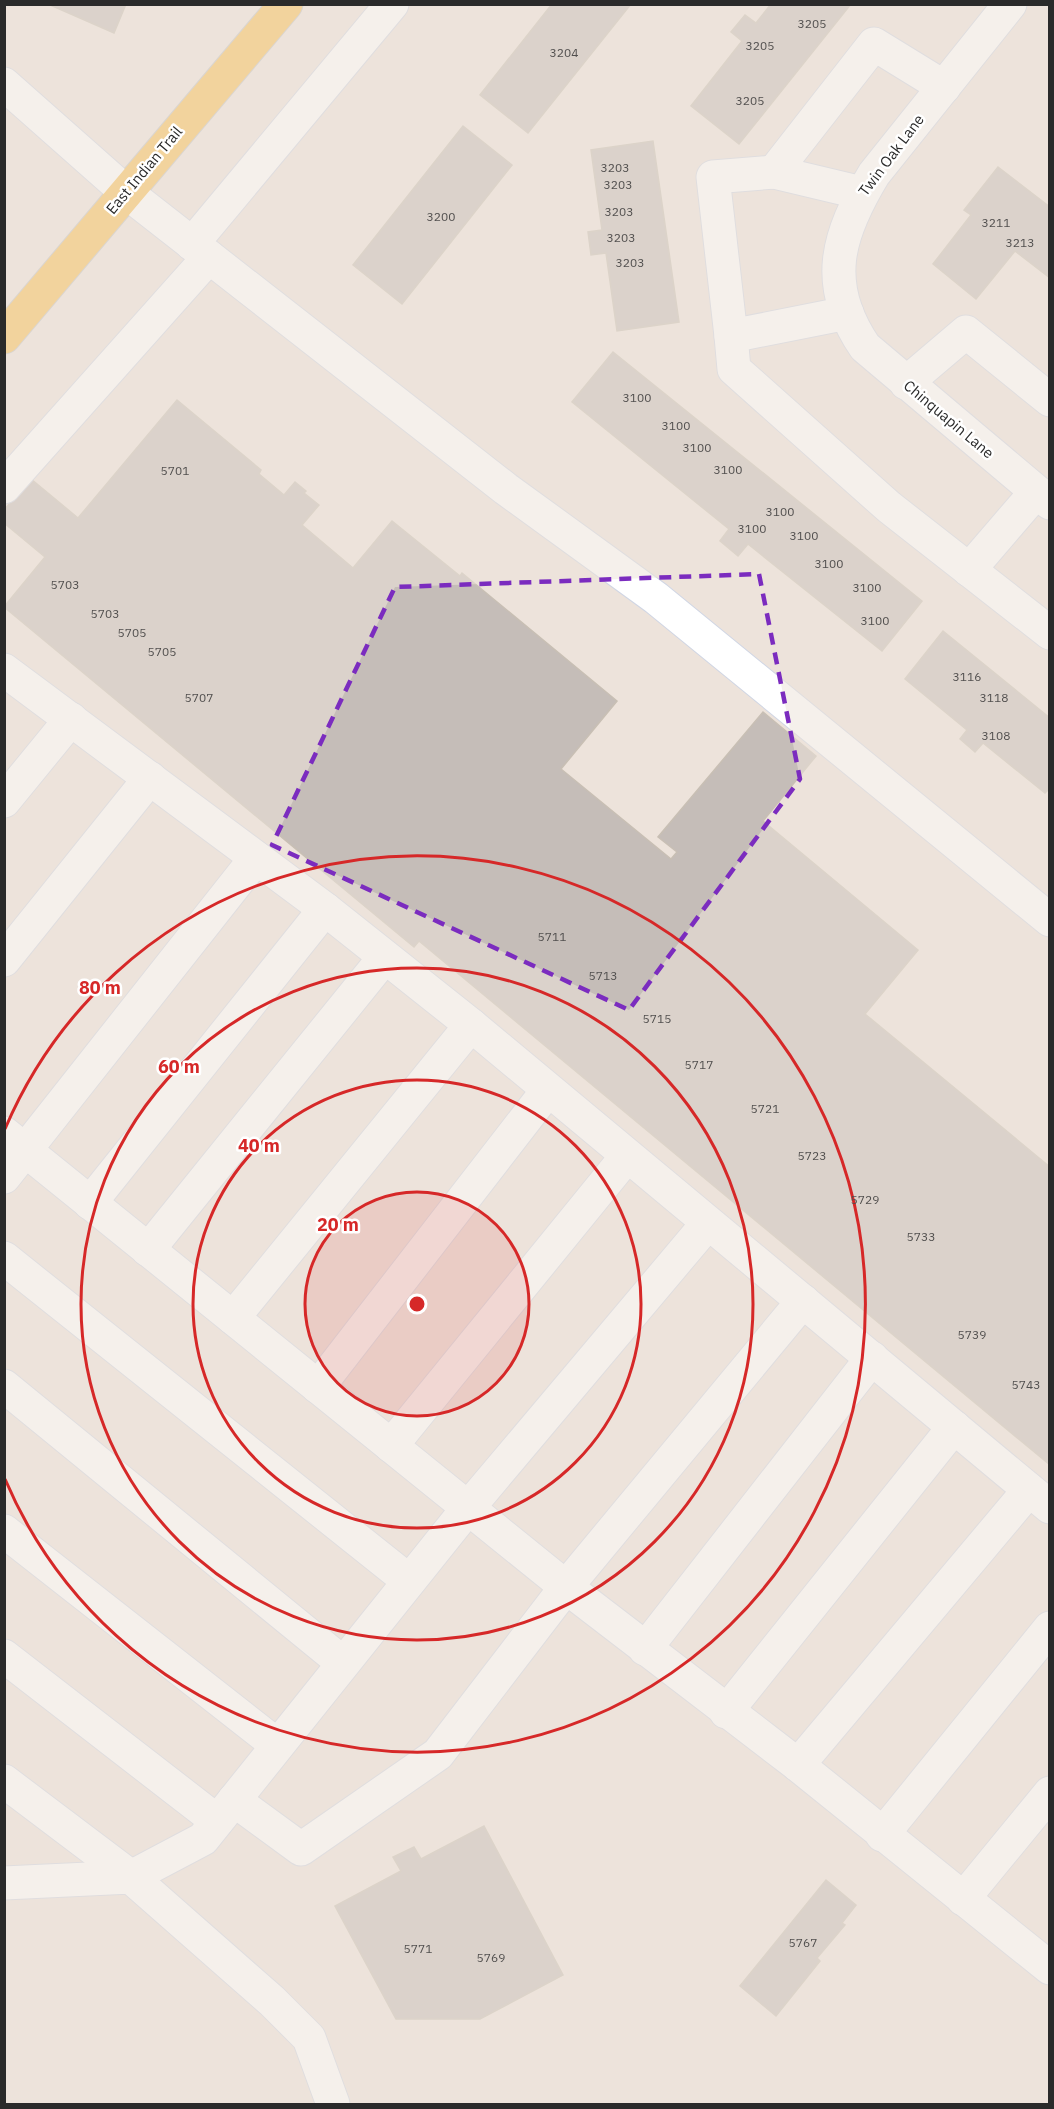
<svg xmlns="http://www.w3.org/2000/svg" width="1054" height="2109" font-family="'IBM Plex Sans',sans-serif">
	<style>
		.building { fill: #c5bdb8; stroke: #c8bfb4; stroke-width: 1.5 }
		.lines { fill: none; stroke-linecap: round; stroke-linejoin: round }
		.minor-casing { stroke: #d0d6e4; stroke-width: 35 }
		.major-casing { stroke: #c3c3c3; stroke-width: 35 }
		.minor { stroke: #fff; stroke-width: 33 }
		.major { stroke: #f9bf53; stroke-width: 33 }
		.marked { fill: none; stroke: #7b2cbf; stroke-width: 4.5; stroke-dasharray: 12 8; stroke-linejoin: round }
		.ring { fill: none; stroke: #d62828; stroke-width: 3 }
		.labels { text-anchor: middle; dominant-baseline: central; stroke-width: 5; stroke-linejoin: round; paint-order: stroke }
		.number-label { font-size: 12px; fill: #514f4e }
		.street-label { font-size: 15px; fill: #2a2a2a; stroke: #fff }
		.centre { fill: #d62828; stroke: #fff; stroke-width: 3 }
		.ring-label { font-size: 18px; text-anchor: middle; font-weight: bold; fill: #d62828; stroke: #fff; stroke-width: 5; stroke-linejoin: round; paint-order: stroke }
	</style>
	<rect width="100%" height="100%" fill="#ede3db"/>
	<g class="building">
		<path d="M48,4H126L114,33Z"/>
		<path d="M552,4H631L528,133L480,95Z"/>
		<path d="M771,4H851L739,144L691,106L742,41L731,32L745,15L756,23Z"/>
		<path d="M463,126L512,165L402,304L353,265Z"/>
		<path d="M653,141L679,322L617,331L606,253L591,255L588,232L602,230L591,150Z"/>
		<path d="M998,167L1050,207V278L1015,251L976,299L933,264L971,215L964,210Z"/>
		<path d="M613,352L922,601L882,651L748,544L738,556L720,541L729,529L572,402Z"/>
		<path d="M177,400L261,470L259,474L284,495L295,482L306,491L304,493L319,505L302,525L353,568L392,521L460,576L462,573L617,701L561,769L671,859L677,852L658,837L763,712L816,756L763,821L918,950L865,1014L1050,1167V1465L419,941L414,947L4,607L45,557L4,523V510L31,479L78,518Z"/>
		<path d="M943,631L1050,718V788L1045,793L983,743L975,752L960,739L967,730L905,679Z"/>
		<path d="M484,1826L563,1975L480,2019H396L335,1906L401,1871L393,1857L414,1847L421,1859Z"/>
		<path d="M826,1880L856,1905L842,1923L845,1925L817,1958L820,1961L776,2016L740,1986Z"/>
	</g>
	<g class="lines">
		<g class="minor-casing">
			<g id="minor">
				<path d="M1010,4L874,174C837,235 822,284 865,347L1050,503"/>
				<path d="M4,84L126,192L506,489L656,598L1050,920"/>
				<path d="M774,172L874,44L944,87"/>
				<path d="M192,244L392,4"/>
				<path d="M847,313L731,336L713,177L774,172L862,193"/>
				<path d="M731,336L734,369L889,507L1050,633"/>
				<path d="M906,383L966,332L1050,400"/>
				<path d="M4,487L209,257"/>
				<path d="M969,570L1036,492"/>
				<path d="M4,670L325,909L471,1025L1050,1507"/>
				<path d="M4,801L71,719"/>
				<path d="M4,960L150,778"/>
				<path d="M4,1133L566,1587L798,1765L1050,1968"/>
				<path d="M4,1177L256,858"/>
				<path d="M90,1203L325,909"/>
				<path d="M148,1250L384,958"/>
				<path d="M4,1258L409,1581"/>
				<path d="M233,1318L471,1025"/>
				<path d="M4,1386L343,1663"/>
				<path d="M318,1387L548,1090"/>
				<path d="M391,1446L627,1156"/>
				<path d="M4,1531L277,1745"/>
				<path d="M645,1649L872,1358"/>
				<path d="M4,1656L217,1821"/>
				<path d="M726,1712L954,1427"/>
				<path d="M798,1765L1029,1490"/>
				<path d="M4,1781L131,1877L203,1839L468,1508L708,1223"/>
				<path d="M234,1800L301,1849L438,1754L566,1587L803,1301"/>
				<path d="M882,1835L1050,1628"/>
				<path d="M4,1883L131,1877L272,2001L309,2038L333,2104"/>
				<path d="M963,1899L1050,1793"/>
			</g>
		</g>
		<g class="major-casing">
			<path id="major" d="M4,337L286,4"/>
		</g>
		<use href="#minor" class="minor"/>
		<use href="#major" class="major"/>
	</g>
	<path d="M0 0H1054V2109H0ZM759,574L800,779L629,1010L272,845L395,587Z" fill="#ede3db" fill-opacity=".55" fill-rule="evenodd"/>
	<path class="marked" d="M759,574L800,779L629,1010L272,845L395,587Z"/>
	<circle cx="417" cy="1304" r="112" fill="#d62828" fill-opacity=".12"/>
	<g class="ring">
		<circle cx="417" cy="1304" r="112"/>
		<circle cx="417" cy="1304" r="224"/>
		<circle cx="417" cy="1304" r="336"/>
		<path d="M5 1129A448 448 0 1 1 5 1479"/>
	</g>
	<g class="labels">
		<g class="number-label">
			<text x="812" y="23">3205</text>
			<text x="760" y="45">3205</text>
			<text x="564" y="52">3204</text>
			<text x="750" y="100">3205</text>
			<text x="615" y="167">3203</text>
			<text x="618" y="184">3203</text>
			<text x="619" y="211">3203</text>
			<text x="441" y="216">3200</text>
			<text x="996" y="222">3211</text>
			<text x="621" y="237">3203</text>
			<text x="1020" y="242">3213</text>
			<text x="630" y="262">3203</text>
			<text x="637" y="397">3100</text>
			<text x="676" y="425">3100</text>
			<text x="697" y="447">3100</text>
			<text x="728" y="469">3100</text>
			<text x="175" y="470">5701</text>
			<text x="780" y="511">3100</text>
			<text x="752" y="528">3100</text>
			<text x="804" y="535">3100</text>
			<text x="829" y="563">3100</text>
			<text x="65" y="584">5703</text>
			<text x="867" y="587">3100</text>
			<text x="105" y="613">5703</text>
			<text x="875" y="620">3100</text>
			<text x="132" y="632">5705</text>
			<text x="162" y="651">5705</text>
			<text x="967" y="676">3116</text>
			<text x="199" y="697">5707</text>
			<text x="994" y="697">3118</text>
			<text x="996" y="735">3108</text>
			<text x="552" y="936">5711</text>
			<text x="603" y="975">5713</text>
			<text x="657" y="1018">5715</text>
			<text x="699" y="1064">5717</text>
			<text x="765" y="1108">5721</text>
			<text x="812" y="1155">5723</text>
			<text x="865" y="1199">5729</text>
			<text x="921" y="1236">5733</text>
			<text x="972" y="1334">5739</text>
			<text x="1026" y="1384">5743</text>
			<text x="803" y="1942">5767</text>
			<text x="418" y="1948">5771</text>
			<text x="491" y="1957">5769</text>
		</g>
		<g class="street-label">
			<text transform="translate(891 155) rotate(-53)">Twin Oak Lane</text>
			<text transform="translate(144 170) rotate(-50)">East Indian Trail</text>
			<text transform="translate(949 419) rotate(40)">Chinquapin Lane</text>
		</g>
	</g>
	<circle cx="417" cy="1304" r="9" class="centre"/>
	<g class="ring-label">
		<text x="100" y="994">80 m</text>
		<text x="179" y="1073">60 m</text>
		<text x="259" y="1152">40 m</text>
		<text x="338" y="1231">20 m</text>
	</g>
	<rect width="1054" height="2109" fill="none" stroke="#2a2a2a" stroke-width="12"/>
</svg>
